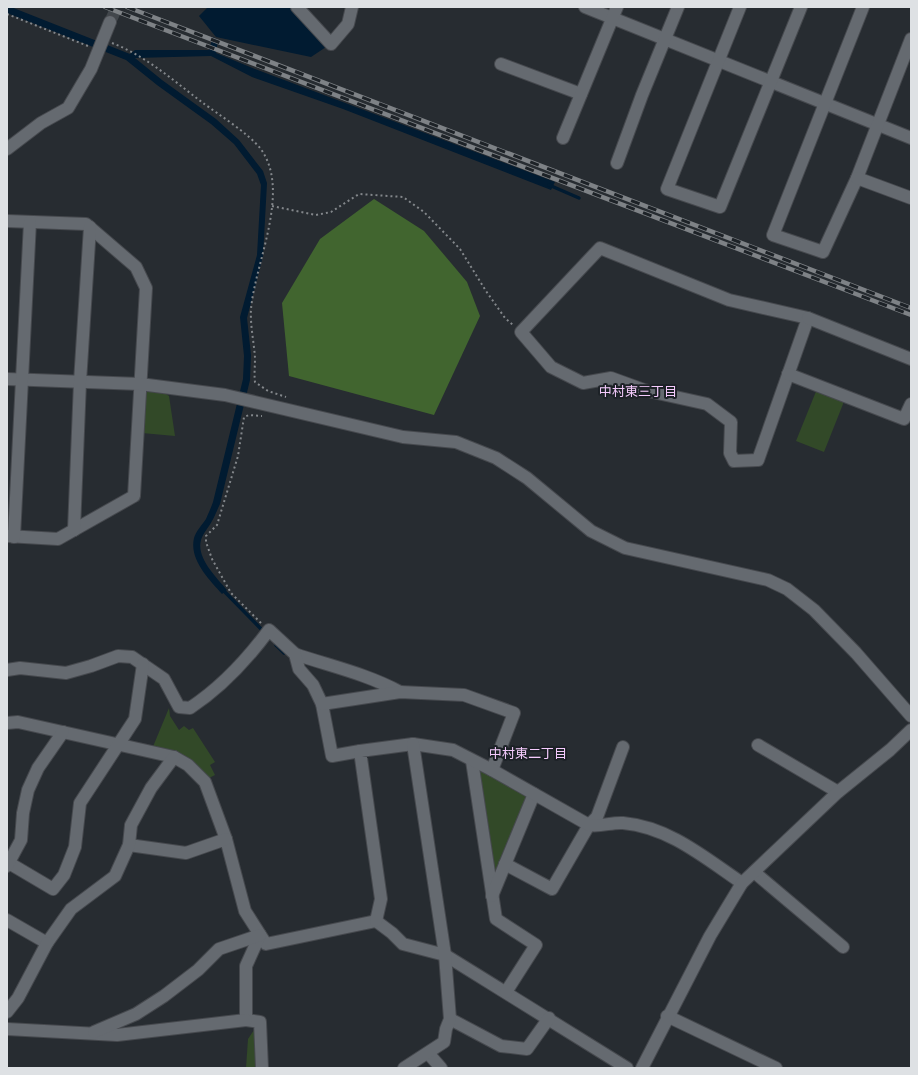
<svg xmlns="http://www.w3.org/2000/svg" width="918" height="1075" font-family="'IBM Plex Sans','Noto Sans JP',sans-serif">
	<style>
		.green { fill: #324928 }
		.forest { fill: #41652f }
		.water { fill: #011b31 }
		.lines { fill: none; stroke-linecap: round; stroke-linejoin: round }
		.stream { stroke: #011b31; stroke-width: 3.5 }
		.minor-tunnel { stroke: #42474c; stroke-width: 12; stroke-dasharray: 12 6; stroke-linecap: butt }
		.minor-casing { stroke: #46494e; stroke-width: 14 }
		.path { stroke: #83878b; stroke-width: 2; stroke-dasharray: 2 3; stroke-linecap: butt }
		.minor { stroke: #656a70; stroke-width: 12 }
		.rail-casing { stroke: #7e8286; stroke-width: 4.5 }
		.rail { stroke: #1d2227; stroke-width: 3; stroke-dasharray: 9; stroke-linecap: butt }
		.labels { text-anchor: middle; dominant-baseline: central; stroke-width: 4; stroke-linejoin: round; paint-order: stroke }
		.neighbourhood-label { font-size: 13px; fill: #f5cbfd; stroke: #1d2227 }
	</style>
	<rect width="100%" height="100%" fill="#272c31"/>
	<g class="green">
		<path d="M142,387L161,391L169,396L175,436L142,433Z"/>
		<path d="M817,389L845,399L824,452L796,441Z"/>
		<path d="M169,708L170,716L179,730L184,726L189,730L193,728L215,762L210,765L215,775L207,779L152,749Z"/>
		<path d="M474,764L531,795L493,890Z"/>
		<path d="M258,1024L260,1068H246L248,1039Z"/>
	</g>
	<path class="forest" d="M374,199L424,231L467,282L480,316L434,415L289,376L282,303L320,239Z"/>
	<g class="water">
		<path d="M7,7H11L130,54L135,50H209L213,37L218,40L216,53L255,69L555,182L551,190L343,109L252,77L211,56L135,58L162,80L216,119L239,140L263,171L267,183L263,256L247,318L251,355L250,380L220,504C217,510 215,516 212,521C209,527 203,533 201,540C196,558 216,577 227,590L222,594C209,579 189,560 194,538C196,531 202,525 206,519C208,514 211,508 213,502L243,379L244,356L240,317L257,255L261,185L257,174L234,144L211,124L157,85L126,60L7,13Z"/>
		<path d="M208,7H293L329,45L311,57L216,37L199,16Z"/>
	</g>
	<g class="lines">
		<g class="stream">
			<path d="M549,185L579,198"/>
			<path d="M222,589L265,633"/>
			<path d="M276,645L284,653"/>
		</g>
		<path class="minor-tunnel" d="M110,22L117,7"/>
		<g class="minor-casing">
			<g id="minor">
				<path d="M297,7L331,44L348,24L352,7"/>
				<path d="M585,7L911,138"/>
				<path d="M740,7L667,189L720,207L801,7"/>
				<path d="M863,7L773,235L823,252L857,178L911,39"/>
				<path d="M501,64L581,94"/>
				<path d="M563,138L617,7"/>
				<path d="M7,149L41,123L68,108L91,69L110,22"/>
				<path d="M617,163L642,95L678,7"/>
				<path d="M857,178L911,198"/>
				<path d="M7,221L86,224L136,267L146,288L134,496L58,539L7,536"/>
				<path d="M600,248L729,300L808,318L758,460L734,461L730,453L731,422L707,404L644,390L611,378L583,383L551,367L521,332Z"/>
				<path d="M808,318L911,359"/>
				<path d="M788,374L904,419L911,404"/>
				<path d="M7,379L140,384L225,395L403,437L456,442L496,458L527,478L591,531L625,548L768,580L787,589L814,610L856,653L911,716"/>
				<path d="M74,530L80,382L90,227"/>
				<path d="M14,537L30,222"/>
				<path d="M295,654C330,666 367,674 400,692"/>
				<path d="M7,670L20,668L66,673L91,666L118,656L132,657L164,679L179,707L190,708C222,687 246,661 269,630L295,654L299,669L313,685L322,704L332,756L360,751"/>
				<path d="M322,704L400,692L464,695L514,713L492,770"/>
				<path d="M7,723L18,722L174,757L188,765L205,782L226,839L245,911L266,944L376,921L392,933L403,944L445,955L627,1068"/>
				<path d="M758,745L838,792"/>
				<path d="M472,761L496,919L536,945L506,992"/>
				<path d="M129,845L186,853L226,839"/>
				<path d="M9,863L53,889L64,875L75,847L80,803L135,719L143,664"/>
				<path d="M505,864L552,889L589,825L597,817L623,747"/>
				<path d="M7,866L21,840L23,813L28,790L38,768L63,732"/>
				<path d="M754,872L843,947"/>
				<path d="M492,896L534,794"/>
				<path d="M7,920L47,943L71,909L115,876L129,845L131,825L151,788L174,757"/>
				<path d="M376,921L381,899L360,751L413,744L453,750L492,770L589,825C601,827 612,822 623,823C669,827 705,858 742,883"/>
				<path d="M260,935L246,966V1020L260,1022L262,1068"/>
				<path d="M7,1012L18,998L47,943"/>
				<path d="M667,1016L776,1068"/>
				<path d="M450,1019L501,1046L527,1049L549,1018"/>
				<path d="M7,1029L117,1035L246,1020"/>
				<path d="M94,1032L136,1014L164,996L198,970L219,949L260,935"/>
				<path d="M428,1053L441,1068"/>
				<path d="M404,1068L444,1042L446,1029L450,1019L445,955L413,744"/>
				<path d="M642,1068L710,936L742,883L838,792L890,750L911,730"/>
			</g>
		</g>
		<g class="path">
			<path d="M7,14L88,46"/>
			<path d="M112,43C146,56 174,81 203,103C218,114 249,134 260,148C292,190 255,262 251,309C250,325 254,342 255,358C255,366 254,374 255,382L268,391L286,397"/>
			<path d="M272,206L316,215L331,212L359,194L403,197L424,212L460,249L486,291L505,318L513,325"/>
			<path d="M261,623L231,593L212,559L206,542V536L217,525L238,456L244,417L249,415L262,416"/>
		</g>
		<use href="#minor" class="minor"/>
		<g class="rail-casing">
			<g id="rail">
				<path d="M105,7L911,315"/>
				<path d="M127,7L911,308"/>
			</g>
		</g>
		<use href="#rail" class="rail"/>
	</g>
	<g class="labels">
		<g class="neighbourhood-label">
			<text x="638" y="391">中村東三丁目</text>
			<text x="528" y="753">中村東二丁目</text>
		</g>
	</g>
	<rect width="918" height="1075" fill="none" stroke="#dee1e4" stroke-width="16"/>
</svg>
